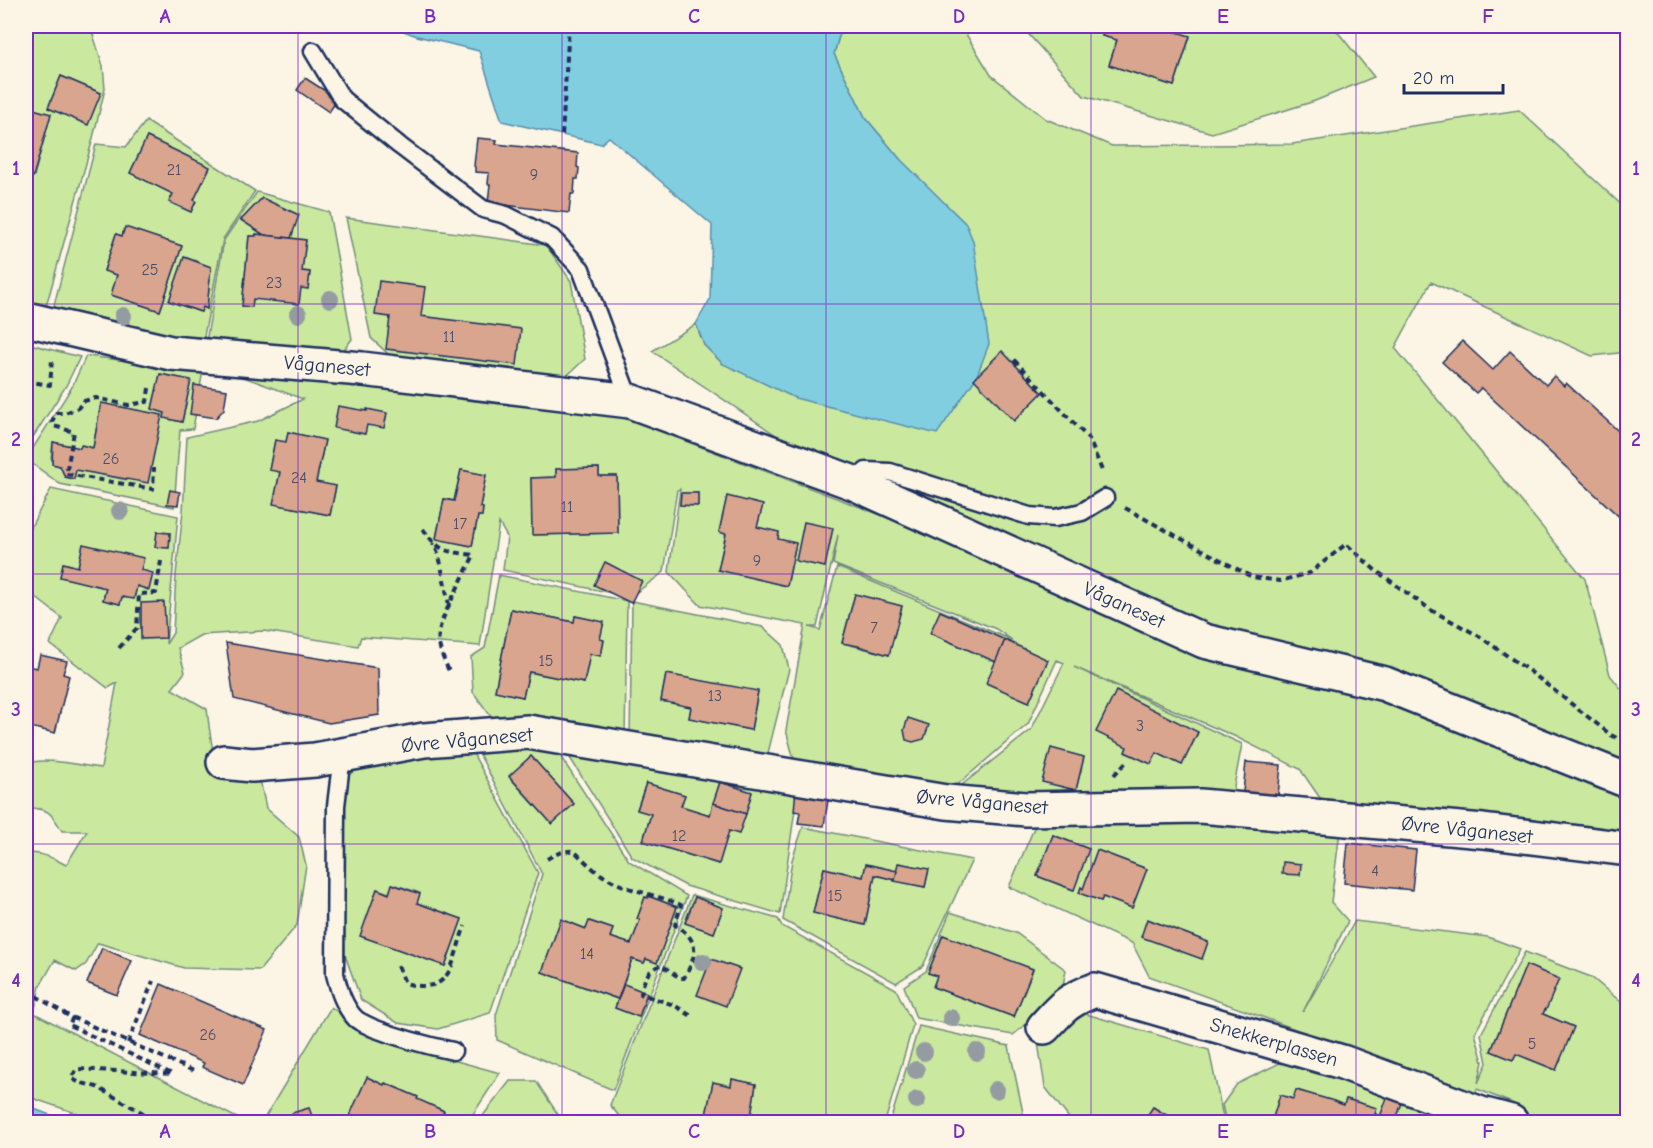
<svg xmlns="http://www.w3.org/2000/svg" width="1653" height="1148" font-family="'Comic Neue',sans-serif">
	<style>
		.green { fill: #cbe89f; stroke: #738c7e; stroke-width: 1.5; fill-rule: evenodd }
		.water { fill: #82cee1; stroke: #598ead; stroke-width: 1.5 }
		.building { fill: #d9a58e; stroke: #1b2f5e; stroke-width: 1.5 }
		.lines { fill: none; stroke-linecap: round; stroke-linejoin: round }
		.service-casing { stroke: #1b2f5e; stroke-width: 21 }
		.minor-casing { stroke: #1b2f5e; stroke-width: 38 }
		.path { stroke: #1b2f5e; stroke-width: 4; stroke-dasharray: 6 4.5; stroke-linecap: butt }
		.service { stroke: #fcf5e5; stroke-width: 16 }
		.minor { stroke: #fcf5e5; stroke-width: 33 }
		.tree { fill: #949ca2 }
		.grid { fill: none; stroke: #7b2cbf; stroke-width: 1.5; stroke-opacity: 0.55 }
		.labels { text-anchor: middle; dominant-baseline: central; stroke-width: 4.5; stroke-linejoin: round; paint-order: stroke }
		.number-label { font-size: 16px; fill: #4a4c6a }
		.street-label { font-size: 20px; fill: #1b2f5e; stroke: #fcf5e5 }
		.neatline { fill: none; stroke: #7b2cbf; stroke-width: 2 }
		.grid-label { font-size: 20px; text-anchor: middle; font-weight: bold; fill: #7b2cbf }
	</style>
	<rect width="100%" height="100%" fill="#fcf5e5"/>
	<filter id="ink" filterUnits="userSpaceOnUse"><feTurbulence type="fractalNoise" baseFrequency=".0167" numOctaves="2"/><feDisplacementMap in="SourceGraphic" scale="12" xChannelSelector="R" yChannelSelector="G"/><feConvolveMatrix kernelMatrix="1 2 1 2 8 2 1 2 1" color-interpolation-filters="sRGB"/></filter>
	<g filter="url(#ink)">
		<g class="green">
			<path d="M26,26H87L91,28L103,66L105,89L92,142L45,310L26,305V185L28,175L34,176L51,114L26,107ZM61,76L101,93L87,124L48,107Z"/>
			<path d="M846,26H961L991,75L1046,119L1112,146L1292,144L1519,110L1627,210V352L1592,356L1431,282L1395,348L1585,579L1610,675L1627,696V853L1320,798L1300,769L1234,736L1074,667L1242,744L1232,797L953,792L1031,730L1064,663L1057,660L1028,724L949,792L796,767L786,730L805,625L700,605L669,572L680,489L677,490L664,572L630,597L503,570L507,537L499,523L480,646L361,637L358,646L264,631L201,635L178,648L185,672L172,689L207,709L209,726L217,778L259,775L266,808L299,837L306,865L297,925L260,970L184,968L98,943L86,964L76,971L55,960L40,986L34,1013L237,1118L231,1122H102L26,1096V853C41,852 53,857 66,865L87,831H62C50,810 49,810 26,807V764C44,756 81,766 101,768L117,683L108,688L50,644L62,618L26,590V536L51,489L178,516L166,644L173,633L176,575L183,511L187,437L258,421L303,399L230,372L455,391L617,415L910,526L652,351L696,324L704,345L723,364L900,159L865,117L834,54L839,36ZM288,432L325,440L316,482L336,486L330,515L274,504L280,472L269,469L275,440L286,442ZM599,468V476H617L618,533L533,535L531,478L556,477V469ZM461,470L486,475L480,507L483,508L482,516H478L472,546L436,538L444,499L454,501ZM681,493H698V506L680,505ZM727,497L762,505L757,527L779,532L778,539L796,543L787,586L718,570L726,534L719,532ZM157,532L170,533L169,548L155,547ZM838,535L833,564L996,629L1012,640L837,567L820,630L809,627H817ZM83,545L141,570L149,589L137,586L134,599L122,597L120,604L103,600L106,588L60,577L64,563L78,567ZM855,594L902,606L889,655L842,643ZM142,619L166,638L142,639L140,620ZM930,633L1005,640L1048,660L1029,702L987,683L996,662ZM1116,692L1198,733L1182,765L1157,753L1151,764L1125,752L1127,747ZM1051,749L1084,757L1076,790L1043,782Z"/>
			<path d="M1021,26H1105L1102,36L1117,40L1109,65L1174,86L1190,37L1157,26H1333L1374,77L1315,101L1212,133L1084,96Z"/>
			<path d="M146,121L255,191L223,239L203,341L133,333L52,313L96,144L126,147ZM147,137L210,167L194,200L196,201L191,212L169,202L173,194L130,173ZM125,228L182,246L160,311L111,295L117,275L104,270L116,234L122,236ZM185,257L211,267L207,308L203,307L200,312L169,301Z"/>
			<path d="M257,192L329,212L352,339L340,355L206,342L224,240ZM262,199L291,238L306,240L302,271L310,272L308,289L301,288L253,299L252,307L242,306L249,236H256V234L264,235L241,220Z"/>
			<path d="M346,218L546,245L571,281L585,359L559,383L398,363L371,338Z"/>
			<path d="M26,343L80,357L66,386L26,448Z"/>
			<path d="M86,356L203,370L193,429L180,430L174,507L60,484L26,459L72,387ZM160,374L191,380L182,422L164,418L165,413L152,409ZM101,403L162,415L127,480L76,470L65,477L60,466L52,464L53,458H51L53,442L80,448L81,445L93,448Z"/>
			<path d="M499,575L627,601L625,741L495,722L473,692L471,657L485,648ZM511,609L574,622L575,616L603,622L600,639L604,641L601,656L590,654L584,683L529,672L523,697L495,691Z"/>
			<path d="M632,601L763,627L783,645L789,669L765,765L630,740ZM666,674L758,692L751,730L689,718L691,707L661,701Z"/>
			<path d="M549,739L629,861L687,896L613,1090L497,1040L496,1015L542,874L475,746ZM531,756L574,804L552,824L509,777ZM649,896L677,907L657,962L646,959L644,963L632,959L617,999L542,972L561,919L587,929L590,921L613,929L610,937L631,944L640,920L637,919L645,897L648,898ZM624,985L647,993L639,1017L615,1008Z"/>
			<path d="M562,745L798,788L780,914L686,886L632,857ZM720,782L752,792L739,833L729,831L718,864L643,841L651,814L637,809L646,783L685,795L681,806L710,815Z"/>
			<path d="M469,746L538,873L490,1013L438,1029L398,1023L361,1000L345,955L342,827L348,776L370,758ZM393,884L420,893L417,903L462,919L445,966L361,936L377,889L389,893Z"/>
			<path d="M1129,819L1340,831L1331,902L1348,921L1303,1012L1355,921L1488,937L1520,949L1475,1033L1483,1062L1478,1083L1487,1063L1481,1034L1525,952L1591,977L1627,1007V1122H1545L1509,1116L1514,1104L1477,1089L1475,1094L1149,976L1132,943L1009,887L1037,821ZM1053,835L1089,849L1073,890L1037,876ZM1097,850L1147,869L1132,908L1103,897L1101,901L1079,893L1081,888L1083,889ZM1148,919L1208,942L1202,958ZM1526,966L1559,979L1546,1009H1545L1543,1014L1573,1027L1556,1070L1516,1054L1513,1060L1491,1050Z"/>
			<path d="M803,827L972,860L923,966L896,983L783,920L792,860ZM899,863L929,869L925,887L875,875L865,925L813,913L824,868L863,877L866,864L897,871Z"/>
			<path d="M692,895L778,919L782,926L896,989L913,1025L885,1122H750L756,1084L732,1079L731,1086L713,1083L705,1120L682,1116L681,1122H624L610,1105ZM695,897L723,908L714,933L685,922ZM711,959L739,969L698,995Z"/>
			<path d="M950,912L1016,933L1066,970L1061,996L1013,1035L916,1018L904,986L926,971ZM943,935L1033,969L1014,1017L933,987L937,976L928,973Z"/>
			<path d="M331,1007L361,1029L409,1048L500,1073L468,1122H439L444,1111L417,1099V1097L386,1083L384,1085L367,1077L350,1115L366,1122H262Z"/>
			<path d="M1086,1014L1209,1050L1224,1122H1178L1153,1107L1143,1122H1072L1045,1087L1038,1043Z"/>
			<path d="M919,1026L1009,1046L1025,1122H890Z"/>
			<path d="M1292,1057L1458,1119L1456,1122H1376L1378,1115L1375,1114L1376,1108L1347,1099L1344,1105L1297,1090L1293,1099L1280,1095L1272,1121L1276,1122H1226L1222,1105L1237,1084Z"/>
			<path d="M510,1081H536L563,1122H478Z"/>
		</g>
		<g class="water">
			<path d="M390,26H846L839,36L834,54L865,117L900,159L966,224L973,241L989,344L976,378L937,434L795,398L723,364L704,345L696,324L710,299L712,225L609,137L601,144L502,121L479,51L417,36Z"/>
			<path d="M26,1106L69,1122H26Z"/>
		</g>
		<g class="building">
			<path d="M1105,26H1157L1190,36L1174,86L1109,65L1117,40L1102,36Z"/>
			<path d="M61,76L101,93L88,125L48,108Z"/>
			<path d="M305,78L338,99L329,112L297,90Z"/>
			<path d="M26,107L51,114L33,177L28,175L26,185Z"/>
			<path d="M147,137L210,167L194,200L196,201L191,212L169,202L173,194L130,173Z"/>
			<path d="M477,138L497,140L496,144L578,153L577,167L579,168L578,179H575L574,194H571L569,213L488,203L490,184H488L489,173L475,172V167L474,166Z"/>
			<path d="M262,198L299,215L291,238L264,235L241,220Z"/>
			<path d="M125,227L182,246L160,311L111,295L117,275L104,271L116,234L122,236Z"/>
			<path d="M256,234L306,240L302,271L310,272L308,289L301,288L299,304L253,299L252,307L242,306L249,236H256Z"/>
			<path d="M184,257L211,267L207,309L203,307L201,312L169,301Z"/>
			<path d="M379,281L425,287L421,316L521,329L517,365L386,349L390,317L375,315Z"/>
			<path d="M1462,341L1493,370L1510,351L1546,385L1554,376L1564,386L1566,383L1628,440V525L1481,388L1476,393L1442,362Z"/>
			<path d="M1002,351L1042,393L1014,421L974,379Z"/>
			<path d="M160,374L191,380L182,422L164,418L165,413L152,409Z"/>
			<path d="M194,385L227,390L224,409L216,418L190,414Z"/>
			<path d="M101,403L162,415L148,483L76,470L74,479L65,477L60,466L52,464L53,442L80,448L81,445L93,448Z"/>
			<path d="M338,406L367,411V409L387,413L384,428L367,425L365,434L334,428Z"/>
			<path d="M288,432L325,440L316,482L336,486L330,515L273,504L280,472L269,470L275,440L286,442Z"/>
			<path d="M599,468V476H617L618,533L532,535L531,478L556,477V469Z"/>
			<path d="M461,470L486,475L480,507L483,508L482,516H478L472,546L436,539L444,499L454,501Z"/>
			<path d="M170,490L180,492L178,505L167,504Z"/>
			<path d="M681,493H698V506L680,505Z"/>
			<path d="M727,496L763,505L757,527L779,532L778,539L796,543L787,586L718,570L726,534L719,532Z"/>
			<path d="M804,522L833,528L825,567L796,561Z"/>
			<path d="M157,532L170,533L169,548L155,547Z"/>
			<path d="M83,544L144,558L141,570L153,573L149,590L137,586L134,599L122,597L120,604L103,600L106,588L60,577L63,563L78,567Z"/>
			<path d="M605,562L642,581L631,603L594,585Z"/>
			<path d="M855,594L902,606L889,655L858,646L842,643Z"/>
			<path d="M164,602L166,638L141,639V603Z"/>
			<path d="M511,609L574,622L575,616L604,622L600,639L604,640L601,656L590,654L584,683L529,672L523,697L495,691Z"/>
			<path d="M940,611L1005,640L996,662L930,633Z"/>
			<path d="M1005,640L1048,660L1029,702L986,683Z"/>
			<path d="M226,643L378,668L379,715L329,723L234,699Z"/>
			<path d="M40,655L67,661L63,674L69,676L55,733L26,726V666L37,668Z"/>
			<path d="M666,674L758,691L751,730L689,718L691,707L661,701Z"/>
			<path d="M1116,691L1198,732L1182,765L1157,753L1151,764L1125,752L1127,747L1096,732Z"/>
			<path d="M908,718L929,725L924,739L913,742L906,740L904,730Z"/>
			<path d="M1051,748L1084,757L1076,790L1042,782Z"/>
			<path d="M531,756L574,804L552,824L509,776Z"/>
			<path d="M1246,762L1281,765L1278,796L1243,792Z"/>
			<path d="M720,782L752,792L746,814L713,803Z"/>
			<path d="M646,783L685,795L681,806L710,815L713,803L746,814L739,834L729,831L719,864L643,841L651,814L637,810Z"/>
			<path d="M796,789L829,794L824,826L798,823L800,812L794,811Z"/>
			<path d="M1053,835L1089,849L1074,890L1037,876Z"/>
			<path d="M1348,843L1416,850L1412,890L1344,883Z"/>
			<path d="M1097,850L1147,869L1132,908L1103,897L1101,901L1079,893L1081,887L1083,889Z"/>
			<path d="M1283,862L1301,864L1300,875L1282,874Z"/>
			<path d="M898,863L929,869L925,887L894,881Z"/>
			<path d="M866,864L897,871L895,880L875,875L865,925L813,913L824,868L863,877Z"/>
			<path d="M392,884L420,894L417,903L462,919L445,966L360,936L377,889L389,894Z"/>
			<path d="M648,896L677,907L657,963L646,959L644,963L632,959L618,999L542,972L561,919L586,929L589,921L613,929L610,937L631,944L640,920L637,919L645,897L648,898Z"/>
			<path d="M695,897L723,908L714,933L685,923Z"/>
			<path d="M1147,919L1208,942L1202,959L1141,937Z"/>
			<path d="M943,935L1033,969L1014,1017L933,987L937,976L928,973Z"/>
			<path d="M102,948L132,961L117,995L87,983Z"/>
			<path d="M711,959L740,969L726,1006L697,995Z"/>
			<path d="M1526,965L1559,979L1546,1010L1545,1009L1543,1014L1574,1027L1556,1070L1516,1054L1513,1060L1491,1051Z"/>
			<path d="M161,984L267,1030L243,1085L202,1067L204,1063L140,1035Z"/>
			<path d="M624,984L647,993L639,1017L615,1008Z"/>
			<path d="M367,1077L384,1085L385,1083L418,1097L417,1099L444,1111L439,1122H366L350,1115Z"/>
			<path d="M732,1079L756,1084L750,1122H681L682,1115L705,1120L713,1082L731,1086Z"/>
			<path d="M1296,1090L1334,1101L1341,1104L1344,1105L1346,1099L1377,1108L1375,1114L1378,1115L1376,1122L1272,1121L1280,1095L1293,1099Z"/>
			<path d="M1387,1098L1402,1103L1395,1122H1378Z"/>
			<path d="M1153,1107L1178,1122H1143Z"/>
			<path d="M309,1108L314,1121L295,1122L292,1113Z"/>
		</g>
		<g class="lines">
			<g class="service-casing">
				<g id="service">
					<path d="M313,51L342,99L400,146L483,209L506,215L552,238L581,269L630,401"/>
					<path d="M854,483L866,471L890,472L1029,516L1055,518L1082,512L1105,498"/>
					<path d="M342,755L336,806L335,974C339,990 344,1007 356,1019C361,1023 368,1025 373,1028C399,1038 425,1045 453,1051"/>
				</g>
			</g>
			<g class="minor-casing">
				<g id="minor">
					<path d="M26,319L171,353L362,369L630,401L854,483L1204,641L1385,684L1628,781"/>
					<path d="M224,762L252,765L315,760L424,740L528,732L946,802L1026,809L1200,806L1483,831L1628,849"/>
					<path d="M1044,1027C1063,1006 1068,1000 1095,990L1342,1062L1481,1114L1511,1122"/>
				</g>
			</g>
			<g class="path">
				<path d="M562,135L569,26"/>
				<path d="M1014,360L1089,439L1103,473"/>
				<path d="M26,381L50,385L52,360"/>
				<path d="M149,388L147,402L128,405L96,398L84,401L78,408L65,413H56L52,422L54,426L74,432L66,474L153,489L154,468"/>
				<path d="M1125,508L1252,577L1280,581L1310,573L1346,544L1375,570L1431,610L1479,636L1532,673L1611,735L1619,739"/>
				<path d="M423,529C441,554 447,551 474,555L449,605L439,555L433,543"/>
				<path d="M449,605C435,635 435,641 449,671"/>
				<path d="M119,648L137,628L139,594L156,593L161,561"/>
				<path d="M1114,775L1128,760"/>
				<path d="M547,859C555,854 564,850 574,851C583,859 592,869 602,875C626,891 656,894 681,905L675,925C701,941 697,955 684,978H680L661,965C646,971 644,980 641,994L674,1005L693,1017"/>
				<path d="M398,966L405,983C454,997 451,961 465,926"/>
				<path d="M36,996L69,1016L196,1072"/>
				<path d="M73,1017L69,1025L172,1074L77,1069L71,1078L78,1082L97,1087L159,1122H157"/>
				<path d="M128,1043L153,981"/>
				<path d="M92,1122H106"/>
			</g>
			<use href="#service" class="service"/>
			<use href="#minor" class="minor"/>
		</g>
		<g class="tree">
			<circle cx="330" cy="299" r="9"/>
			<circle cx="298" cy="314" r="9"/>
			<circle cx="123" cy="316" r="9"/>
			<circle cx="120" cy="511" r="9"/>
			<circle cx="703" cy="962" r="9"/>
			<circle cx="951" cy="1018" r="9"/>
			<circle cx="924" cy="1052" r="9"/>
			<circle cx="977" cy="1052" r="9"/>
			<circle cx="916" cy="1070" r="9"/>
			<circle cx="996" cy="1090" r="9"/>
			<circle cx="917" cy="1100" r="9"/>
		</g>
	</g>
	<path class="grid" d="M298,26V1122M562,26V1122M826,26V1122M1091,26V1122M1356,26V1122M26,304H1628M26,574H1628M26,844H1628"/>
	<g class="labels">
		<g class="number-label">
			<text x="174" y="170">21</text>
			<text x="534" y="175">9</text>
			<text x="150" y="270">25</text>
			<text x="274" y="283">23</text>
			<text x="449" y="337">11</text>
			<text x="111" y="459">26</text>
			<text x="299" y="478">24</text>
			<text x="567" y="507">11</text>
			<text x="460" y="524">17</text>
			<text x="757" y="561">9</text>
			<text x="874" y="628">7</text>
			<text x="546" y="661">15</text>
			<text x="715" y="696">13</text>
			<text x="1140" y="726">3</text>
			<text x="679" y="836">12</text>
			<text x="1375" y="871">4</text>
			<text x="835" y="896">15</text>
			<text x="587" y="954">14</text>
			<text x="208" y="1035">26</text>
			<text x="1532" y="1044">5</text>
		</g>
		<g class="street-label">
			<text transform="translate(327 366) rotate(5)">Våganeset</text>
			<text transform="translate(1124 605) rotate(24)">Våganeset</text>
			<text transform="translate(467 740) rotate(-5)">Øvre Våganeset</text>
			<text transform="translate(982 802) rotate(5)">Øvre Våganeset</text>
			<text transform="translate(1467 830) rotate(6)">Øvre Våganeset</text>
			<text transform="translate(1274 1042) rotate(16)">Snekkerplassen</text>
		</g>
	</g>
	<rect width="1653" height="1148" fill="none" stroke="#fcf5e5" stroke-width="66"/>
	<path d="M1404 84v9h99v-9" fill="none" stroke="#1b2f5e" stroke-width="3"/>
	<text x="1413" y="84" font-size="18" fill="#1b2f5e" stroke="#fcf5e5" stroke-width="4.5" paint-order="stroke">20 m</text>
	<rect x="33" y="33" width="1587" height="1082" class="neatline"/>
	<g class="grid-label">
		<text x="165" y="23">A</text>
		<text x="430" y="23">B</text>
		<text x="694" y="23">C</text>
		<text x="959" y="23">D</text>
		<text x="1223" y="23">E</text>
		<text x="1488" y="23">F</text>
		<text x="16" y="175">1</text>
		<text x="1636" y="175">1</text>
		<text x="16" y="446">2</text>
		<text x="1636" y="446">2</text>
		<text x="16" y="716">3</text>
		<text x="1636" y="716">3</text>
		<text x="16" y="987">4</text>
		<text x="1636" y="987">4</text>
		<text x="165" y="1138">A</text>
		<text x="430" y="1138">B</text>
		<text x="694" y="1138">C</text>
		<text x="959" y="1138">D</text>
		<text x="1223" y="1138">E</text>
		<text x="1488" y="1138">F</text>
	</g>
</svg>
